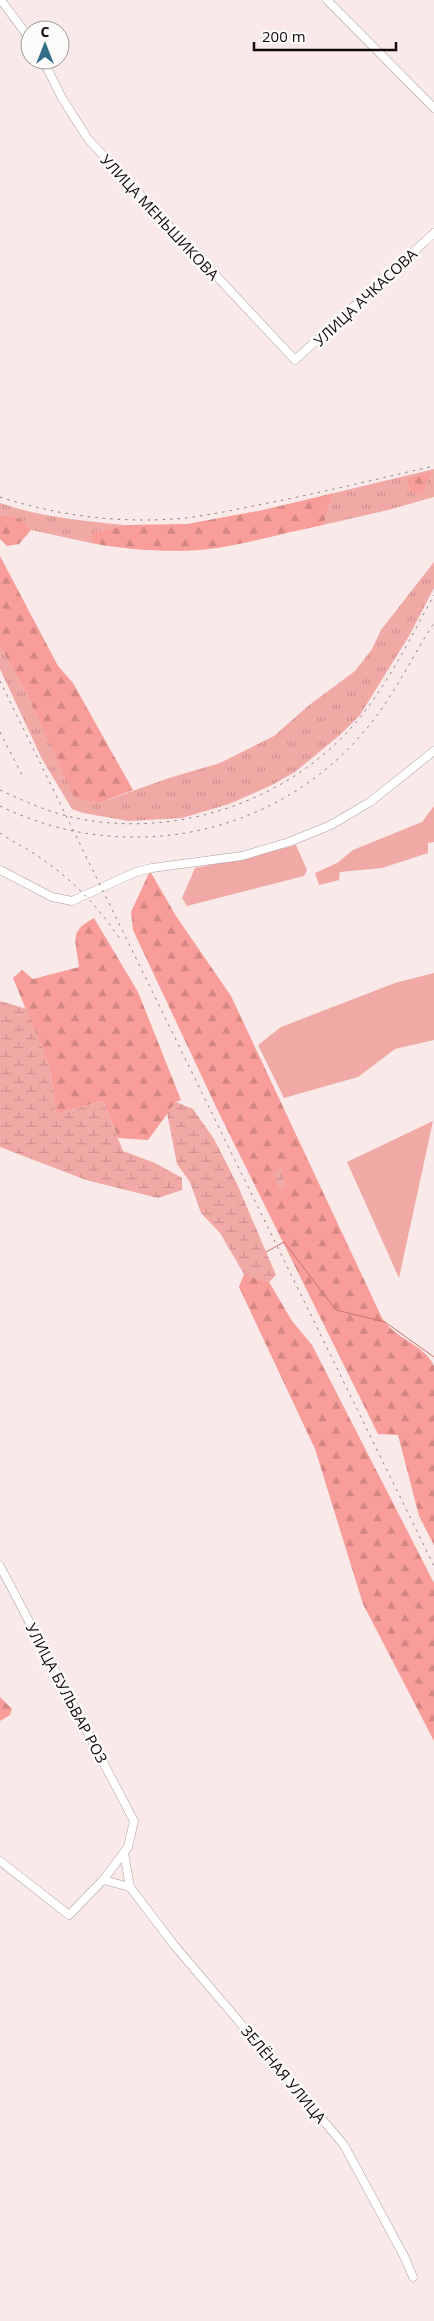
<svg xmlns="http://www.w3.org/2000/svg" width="434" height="2321" font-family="'Open Sans',sans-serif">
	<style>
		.grass { fill: url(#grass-tufts) }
		.forest { fill: url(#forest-firs) }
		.wetland { fill: url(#wetland-marsh) }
		.garden { fill: #f1a9a6 }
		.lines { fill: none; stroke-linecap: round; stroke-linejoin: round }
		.stream { stroke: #c97371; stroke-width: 1 }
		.secondary-casing { stroke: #af9f9f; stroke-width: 9 }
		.secondary { stroke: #fff; stroke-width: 8 }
		.rail { stroke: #8f8483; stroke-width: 1; stroke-dasharray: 2.5 5; stroke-linecap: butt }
		.labels { text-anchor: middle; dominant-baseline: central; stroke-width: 5; stroke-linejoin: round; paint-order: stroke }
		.street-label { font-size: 15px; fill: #100b0a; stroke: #fdfafa }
	</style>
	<defs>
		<pattern id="grass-tufts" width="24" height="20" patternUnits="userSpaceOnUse" patternTransform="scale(1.25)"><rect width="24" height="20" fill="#f1a9a6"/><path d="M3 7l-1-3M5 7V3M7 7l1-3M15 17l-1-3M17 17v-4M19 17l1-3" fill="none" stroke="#ce908e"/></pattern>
		<pattern id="forest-firs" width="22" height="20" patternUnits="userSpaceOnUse" patternTransform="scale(1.25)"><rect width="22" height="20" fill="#f89d9a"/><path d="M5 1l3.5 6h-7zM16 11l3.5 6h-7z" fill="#d48683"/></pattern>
		<pattern id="wetland-marsh" width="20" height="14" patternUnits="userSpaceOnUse" patternTransform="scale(1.25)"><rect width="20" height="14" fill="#f1a9a6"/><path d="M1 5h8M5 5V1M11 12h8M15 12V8" fill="none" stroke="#ce908e"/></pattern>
	</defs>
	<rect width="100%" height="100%" fill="#f9e9e8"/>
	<g class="grass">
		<path d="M434,469V497L388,510L323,525L334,493Z"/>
		<path d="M0,503C40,517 83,521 125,525L93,533L91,543L31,530C22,517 15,516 0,515Z"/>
		<path d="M434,562V588L409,636L360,715L341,734L295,772L270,786L229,804L182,818L129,821L83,813L72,809L42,759L0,669V646L31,702L99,803L169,778L220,763L274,736L308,706L355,671L372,649L381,630Z"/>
	</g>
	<g class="forest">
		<path d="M431,472L422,494L410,491L407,479Z"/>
		<path d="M334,493L323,525C288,532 253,542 217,548C180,554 128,550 91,543L92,533L125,525L187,524L263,510Z"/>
		<path d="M0,515C15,516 22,517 31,530L19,544L7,546L0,539Z"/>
		<path d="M0,556L58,666L73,683L133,790L99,803L74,797L31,702L0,646Z"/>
		<path d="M150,871L176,916L231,996L382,1318C395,1339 425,1345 434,1366V1545L419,1516L398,1435L378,1434L218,1111L133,930L131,912Z"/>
		<path d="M94,918L138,992L181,1100L176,1102L148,1140L118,1138L103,1101L56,1114L50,1068L13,978L22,970L33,979L79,967C76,940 68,932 94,918Z"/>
		<path d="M244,1274L269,1282L292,1321L312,1345L434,1583V1741L363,1604L315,1449L239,1287Z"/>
		<path d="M0,1697L12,1709L10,1715L0,1721Z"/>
	</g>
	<g class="wetland">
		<path d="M0,1001L27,1009L50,1068L56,1114L103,1101L123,1151L155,1163L182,1178V1190L158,1198L86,1180L0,1147Z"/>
		<path d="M176,1102L193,1109L214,1139L237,1184L276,1275L269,1282L244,1274L220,1233L201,1213L190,1182L177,1164L167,1113Z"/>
		<path d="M281,1167L287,1186L279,1189L273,1172Z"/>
	</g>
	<g class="garden">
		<path d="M434,806V842L428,843V853L382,868L340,872L339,880L319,885L315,873L337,863L353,850L422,822Z"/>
		<path d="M296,845L307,870L304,876L187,906L182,898L195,868L254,856Z"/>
		<path d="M434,973V1040L395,1049L358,1077L284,1098L258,1045L281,1027L395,983Z"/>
		<path d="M433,1121L399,1278L347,1162Z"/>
	</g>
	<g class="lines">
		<path class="stream" d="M266,1252L284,1242L336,1310L385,1322L434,1357"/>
		<g class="secondary-casing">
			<g id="secondary">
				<path d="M1,0L30,39"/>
				<path d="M327,0L434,108"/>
				<path d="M43,60L62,98L88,139L295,360L434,233"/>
				<path d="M0,870L52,897L72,901L136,872L152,868L242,856L289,842L331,825L370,802L434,751"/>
				<path d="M0,1566L134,1821L128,1847L103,1880L69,1915L0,1861"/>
				<path d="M124,1853L130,1887"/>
				<path d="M103,1880L130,1887L174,1945L344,2145L405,2258L413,2277"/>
			</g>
		</g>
		<use href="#secondary" class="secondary"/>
		<g class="rail">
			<path d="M0,497C55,515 115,523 173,519C203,517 233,510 263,504C320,493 377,479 434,466"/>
			<path d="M0,681L434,1566"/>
			<path d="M0,732L23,777"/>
			<path d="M0,790C28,803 55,815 86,820C188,837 298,796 362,715C391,678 412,635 434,595"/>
			<path d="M0,806C123,866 272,838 362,734C392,700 410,660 434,623"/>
			<path d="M0,833C10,840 20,845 30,851C69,876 94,901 120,939"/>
		</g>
	</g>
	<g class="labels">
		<g class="street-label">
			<text transform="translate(160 217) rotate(47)">УЛИЦА МЕНЬШИКОВА</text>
			<text transform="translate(365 297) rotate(-43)">УЛИЦА АЧКАСОВА</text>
			<text transform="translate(67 1693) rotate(62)">УЛИЦА БУЛЬВАР РОЗ</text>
			<text transform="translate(284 2074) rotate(50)">ЗЕЛЁНАЯ УЛИЦА</text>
		</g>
	</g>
	<g transform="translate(45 45)"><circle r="24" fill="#fdfafa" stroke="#9e9a9a"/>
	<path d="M0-4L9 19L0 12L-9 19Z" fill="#326f86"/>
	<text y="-8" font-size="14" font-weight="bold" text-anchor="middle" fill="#100b0a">С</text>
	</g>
	<path d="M254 42v8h142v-8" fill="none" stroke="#100b0a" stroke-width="2.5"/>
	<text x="262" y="42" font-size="15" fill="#100b0a" stroke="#fdfafa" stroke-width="4" paint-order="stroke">200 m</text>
</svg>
